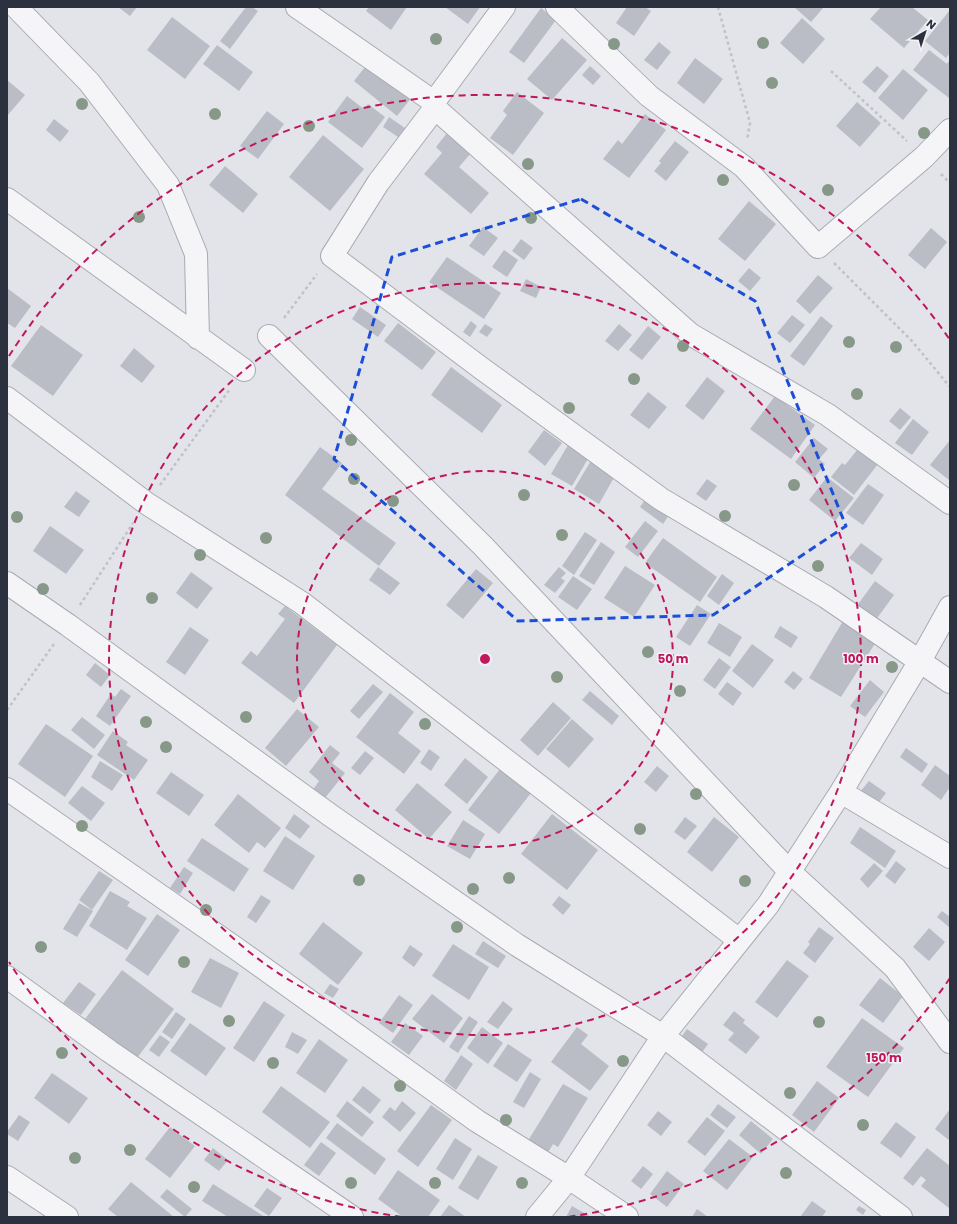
<svg xmlns="http://www.w3.org/2000/svg" width="957" height="1224" viewBox="0 0 957 1224" font-family="Poppins,sans-serif">
	<style>
		.building { fill: #babdc6 }
		.lines { fill: none; stroke-linecap: round; stroke-linejoin: round }
		.minor-casing { stroke: #a8abb3; stroke-width: 24 }
		.path { stroke: #c1c2c8; stroke-width: 2.5; stroke-dasharray: 3 3; stroke-linecap: butt }
		.minor { stroke: #f5f5f8; stroke-width: 22 }
		.tree { fill: #879889 }
		.marked { fill: none; stroke: #1d4ed8; stroke-width: 3; stroke-dasharray: 8 5; stroke-linejoin: round }
		.ring { fill: none; stroke: #c2185b; stroke-width: 2; stroke-dasharray: 7 5 }
		.centre { fill: #c2185b; stroke: #f2f3f7; stroke-width: 2 }
		.ring-label { font-size: 12px; text-anchor: middle; font-weight: bold; fill: #c2185b; stroke: #f2f3f7; stroke-width: 3; stroke-linejoin: round; paint-order: stroke }
	</style>
	<rect width="100%" height="100%" fill="#e2e4e9"/>
	<path class="building" d="M 118,7 L 137,7 L 130,16 Z
		M 246,7 L 252,7 L 258,11 L 230,49 L 220,41 Z
		M 369,7 L 407,7 L 391,30 L 366,11 Z
		M 445,7 L 480,7 L 468,24 Z
		M 627,7 L 645,7 L 651,11 L 634,36 L 616,23 Z
		M 794,7 L 824,7 L 811,22 Z
		M 881,7 L 912,7 L 928,20 L 904,48 L 870,19 Z
		M 541,8 L 556,20 L 524,63 L 509,52 Z
		M 950,10 L 950,53 L 946,58 L 925,41 Z
		M 172,17 L 210,46 L 185,79 L 147,50 Z
		M 802,18 L 825,39 L 803,64 L 780,43 Z
		M 562,38 L 587,60 L 552,100 L 527,79 Z
		M 659,42 L 671,52 L 657,70 L 644,60 Z
		M 217,45 L 253,72 L 239,91 L 203,64 Z
		M 929,50 L 947,64 L 950,60 L 949,98 L 913,70 Z
		M 695,58 L 723,79 L 704,104 L 677,83 Z
		M 369,62 L 412,97 L 397,116 L 354,81 Z
		M 590,66 L 601,76 L 593,85 L 582,75 Z
		M 877,66 L 889,76 L 875,93 L 862,82 Z
		M 903,69 L 928,90 L 903,120 L 878,98 Z
		M 7,80 L 25,95 L 7,116 Z
		M 517,92 L 544,113 L 513,155 L 490,138 L 507,115 L 503,111 Z
		M 347,96 L 364,109 L 368,104 L 385,117 L 362,148 L 328,122 Z
		M 857,102 L 881,123 L 860,147 L 836,126 Z
		M 267,111 L 284,124 L 258,159 L 240,146 Z
		M 645,114 L 666,130 L 629,178 L 603,159 L 618,140 L 622,144 Z
		M 389,117 L 405,128 L 398,137 L 383,127 Z
		M 54,119 L 69,131 L 60,142 L 46,130 Z
		M 447,133 L 471,153 L 459,167 L 489,193 L 471,214 L 424,174 L 442,153 L 436,147 Z
		M 323,135 L 364,169 L 330,211 L 289,177 Z
		M 675,141 L 689,152 L 666,181 L 654,171 L 661,163 L 659,161 Z
		M 225,166 L 258,194 L 243,213 L 209,185 Z
		M 749,201 L 776,224 L 745,261 L 718,239 Z
		M 483,227 L 498,238 L 484,256 L 469,246 Z
		M 931,228 L 947,242 L 925,269 L 908,255 Z
		M 521,239 L 533,248 L 524,260 L 512,251 Z
		M 504,250 L 518,260 L 507,277 L 492,267 Z
		M 447,257 L 501,293 L 484,319 L 429,282 Z
		M 749,268 L 761,278 L 750,291 L 738,281 Z
		M 818,275 L 833,288 L 810,314 L 796,301 Z
		M 526,279 L 541,287 L 536,298 L 520,291 Z
		M 7,288 L 31,306 L 15,328 L 7,323 Z
		M 360,307 L 386,325 L 378,337 L 352,319 Z
		M 792,315 L 805,325 L 790,343 L 777,333 Z
		M 821,316 L 833,326 L 804,366 L 790,356 Z
		M 471,321 L 477,326 L 470,337 L 463,332 Z
		M 398,323 L 436,352 L 422,370 L 384,341 Z
		M 485,324 L 493,329 L 487,337 L 479,332 Z
		M 619,324 L 632,335 L 618,351 L 605,341 Z
		M 41,325 L 83,355 L 53,396 L 11,366 Z
		M 648,326 L 661,337 L 642,360 L 629,350 Z
		M 134,348 L 155,366 L 142,383 L 120,366 Z
		M 451,367 L 502,405 L 482,433 L 431,395 Z
		M 707,377 L 725,391 L 703,420 L 685,406 Z
		M 648,392 L 667,407 L 649,429 L 630,415 Z
		M 775,396 L 815,425 L 791,459 L 750,429 Z
		M 900,408 L 911,417 L 900,430 L 889,421 Z
		M 913,419 L 929,432 L 912,455 L 895,443 Z
		M 544,430 L 562,443 L 545,466 L 528,452 Z
		M 814,438 L 828,449 L 819,459 L 825,464 L 814,478 L 795,462 Z
		M 950,440 L 950,478 L 949,480 L 930,465 Z
		M 568,445 L 589,457 L 572,486 L 551,474 Z
		M 320,447 L 342,463 L 322,489 L 396,543 L 379,566 L 285,495 Z
		M 858,449 L 878,464 L 854,495 L 831,477 L 842,463 L 845,465 Z
		M 592,459 L 616,474 L 599,504 L 574,489 Z
		M 827,477 L 854,498 L 835,521 L 809,500 Z
		M 707,479 L 717,486 L 706,501 L 696,494 Z
		M 868,484 L 884,495 L 863,525 L 846,513 Z
		M 76,491 L 90,501 L 79,517 L 64,507 Z
		M 648,495 L 671,512 L 663,524 L 640,507 Z
		M 645,521 L 658,531 L 638,557 L 625,547 Z
		M 50,526 L 84,550 L 66,574 L 33,551 Z
		M 585,532 L 597,540 L 574,575 L 562,566 Z
		M 663,538 L 717,577 L 700,602 L 645,563 Z
		M 601,542 L 615,552 L 594,585 L 579,576 Z
		M 861,543 L 883,559 L 872,575 L 849,558 Z
		M 625,566 L 655,585 L 634,617 L 604,598 Z
		M 378,567 L 400,583 L 390,595 L 369,580 Z
		M 559,567 L 566,573 L 561,578 L 565,581 L 555,593 L 544,585 Z
		M 476,569 L 493,583 L 463,619 L 446,605 Z
		M 191,572 L 213,588 L 197,609 L 176,593 Z
		M 722,574 L 734,583 L 719,605 L 707,596 Z
		M 573,576 L 592,589 L 577,610 L 558,597 Z
		M 875,581 L 894,595 L 875,621 L 856,607 Z
		M 697,605 L 711,614 L 690,646 L 676,637 Z
		M 285,606 L 337,645 L 294,703 L 241,663 L 251,651 L 257,656 L 285,619 L 278,614 Z
		M 843,621 L 876,642 L 841,697 L 809,678 Z
		M 719,623 L 742,637 L 730,657 L 707,643 Z
		M 780,626 L 798,637 L 791,648 L 774,637 Z
		M 190,627 L 209,640 L 185,675 L 166,662 Z
		M 752,644 L 774,660 L 753,688 L 732,671 Z
		M 719,658 L 731,667 L 715,689 L 703,680 Z
		M 95,663 L 110,675 L 101,687 L 86,675 Z
		M 793,671 L 803,679 L 794,690 L 784,682 Z
		M 870,680 L 884,692 L 865,717 L 850,706 Z
		M 727,682 L 742,693 L 733,706 L 718,694 Z
		M 373,684 L 383,692 L 359,719 L 350,711 Z
		M 121,689 L 131,696 L 110,726 L 96,716 L 111,694 L 115,697 Z
		M 590,691 L 619,716 L 612,725 L 582,700 Z
		M 390,693 L 414,712 L 398,733 L 421,751 L 404,774 L 356,737 Z
		M 553,702 L 571,718 L 538,756 L 520,740 Z
		M 297,709 L 319,727 L 286,766 L 265,748 Z
		M 82,717 L 105,735 L 94,749 L 71,730 Z
		M 572,719 L 594,739 L 569,768 L 546,749 Z
		M 46,724 L 93,756 L 65,797 L 18,764 Z
		M 113,731 L 128,742 L 126,745 L 148,760 L 134,780 L 97,755 Z
		M 330,745 L 340,753 L 332,763 L 345,773 L 321,803 L 310,794 L 319,781 L 309,772 Z
		M 906,748 L 928,764 L 922,773 L 900,757 Z
		M 429,749 L 440,757 L 431,771 L 420,763 Z
		M 365,751 L 374,758 L 360,775 L 351,768 Z
		M 465,758 L 488,777 L 467,804 L 444,785 Z
		M 100,761 L 123,775 L 112,791 L 91,777 Z
		M 935,765 L 950,776 L 950,787 L 941,800 L 921,785 Z
		M 657,766 L 669,776 L 656,792 L 644,782 Z
		M 500,769 L 531,793 L 499,834 L 468,810 Z
		M 171,772 L 204,795 L 189,816 L 156,793 Z
		M 869,781 L 886,793 L 876,806 L 859,793 Z
		M 417,783 L 452,812 L 429,839 L 395,810 Z
		M 82,786 L 105,803 L 91,821 L 68,803 Z
		M 238,794 L 281,828 L 265,848 L 257,842 L 249,853 L 214,825 Z
		M 294,814 L 310,826 L 300,839 L 285,828 Z
		M 552,814 L 598,850 L 567,890 L 521,854 Z
		M 685,817 L 697,826 L 685,840 L 674,832 Z
		M 714,817 L 739,837 L 712,872 L 687,852 Z
		M 463,820 L 485,834 L 470,859 L 447,846 Z
		M 860,827 L 896,851 L 885,868 L 850,843 Z
		M 285,836 L 315,856 L 293,890 L 263,871 Z
		M 202,838 L 249,869 L 234,892 L 187,861 Z
		M 896,861 L 906,869 L 895,884 L 885,876 Z
		M 874,863 L 883,871 L 868,888 L 860,879 Z
		M 184,867 L 193,873 L 180,894 L 170,888 Z
		M 99,871 L 113,880 L 92,910 L 79,900 Z
		M 110,891 L 130,902 L 127,906 L 147,918 L 127,950 L 89,926 Z
		M 261,895 L 271,901 L 256,923 L 247,917 Z
		M 559,896 L 571,905 L 563,915 L 552,905 Z
		M 79,903 L 93,911 L 77,937 L 63,929 Z
		M 942,911 L 950,917 L 950,928 L 937,917 Z
		M 157,914 L 180,930 L 148,976 L 125,960 Z
		M 323,922 L 363,953 L 338,985 L 299,954 Z
		M 819,927 L 834,938 L 815,963 L 803,953 L 810,944 L 808,942 Z
		M 929,928 L 945,942 L 929,961 L 913,947 Z
		M 483,941 L 506,956 L 498,968 L 475,954 Z
		M 453,944 L 489,967 L 469,1000 L 432,976 Z
		M 410,945 L 423,954 L 414,967 L 402,958 Z
		M 210,958 L 239,973 L 221,1008 L 191,992 Z
		M 787,960 L 809,976 L 777,1018 L 755,1002 Z
		M 122,970 L 174,1009 L 137,1058 L 85,1019 Z
		M 880,978 L 903,996 L 883,1023 L 859,1005 Z
		M 79,982 L 96,994 L 81,1015 L 63,1003 Z
		M 330,984 L 339,989 L 333,998 L 324,993 Z
		M 432,994 L 463,1018 L 444,1043 L 412,1019 Z
		M 399,995 L 413,1005 L 393,1033 L 379,1023 Z
		M 264,1001 L 285,1015 L 254,1062 L 233,1048 Z
		M 503,1001 L 513,1009 L 498,1029 L 487,1022 Z
		M 734,1011 L 745,1020 L 743,1023 L 760,1037 L 746,1054 L 728,1040 L 734,1033 L 723,1025 Z
		M 176,1012 L 186,1019 L 172,1039 L 162,1032 Z
		M 469,1016 L 478,1022 L 458,1053 L 449,1047 Z
		M 862,1018 L 904,1048 L 868,1097 L 826,1067 Z
		M 190,1023 L 226,1048 L 206,1076 L 170,1051 Z
		M 405,1023 L 423,1036 L 409,1055 L 391,1042 Z
		M 482,1027 L 503,1043 L 488,1064 L 467,1048 Z
		M 577,1027 L 588,1035 L 581,1044 L 609,1066 L 590,1091 L 551,1062 Z
		M 687,1029 L 708,1044 L 698,1058 L 677,1043 Z
		M 292,1032 L 307,1040 L 298,1054 L 285,1047 Z
		M 160,1035 L 170,1042 L 159,1057 L 149,1050 Z
		M 319,1039 L 348,1060 L 325,1093 L 296,1073 Z
		M 508,1044 L 532,1060 L 517,1082 L 493,1066 Z
		M 461,1055 L 473,1064 L 456,1090 L 444,1081 Z
		M 530,1072 L 541,1079 L 524,1108 L 513,1102 Z
		M 52,1073 L 88,1098 L 69,1124 L 34,1098 Z
		M 817,1081 L 839,1098 L 814,1132 L 792,1115 Z
		M 563,1084 L 588,1098 L 558,1147 L 553,1144 L 546,1156 L 526,1144 Z
		M 281,1086 L 330,1122 L 310,1148 L 262,1112 Z
		M 363,1086 L 381,1100 L 370,1114 L 352,1100 Z
		M 347,1101 L 374,1122 L 362,1137 L 336,1116 Z
		M 402,1101 L 416,1113 L 400,1132 L 382,1117 L 390,1107 L 395,1111 Z
		M 718,1104 L 736,1117 L 727,1128 L 710,1115 Z
		M 431,1105 L 452,1120 L 418,1167 L 397,1151 Z
		M 950,1109 L 950,1141 L 935,1129 Z
		M 658,1111 L 672,1122 L 661,1136 L 647,1125 Z
		M 19,1115 L 30,1122 L 18,1141 L 7,1134 L 7,1132 Z
		M 707,1117 L 725,1131 L 705,1156 L 687,1142 Z
		M 751,1121 L 773,1139 L 761,1154 L 739,1135 Z
		M 896,1122 L 916,1137 L 901,1158 L 880,1143 Z
		M 337,1123 L 386,1159 L 375,1175 L 326,1138 Z
		M 170,1127 L 195,1146 L 170,1178 L 145,1159 Z
		M 455,1138 L 472,1149 L 453,1180 L 436,1169 Z
		M 729,1139 L 753,1157 L 727,1190 L 703,1171 Z
		M 321,1142 L 336,1153 L 319,1176 L 304,1165 Z
		M 213,1148 L 228,1160 L 219,1171 L 204,1160 Z
		M 927,1148 L 950,1166 L 950,1209 L 921,1186 L 926,1180 L 921,1176 L 913,1186 L 903,1178 Z
		M 478,1155 L 498,1167 L 478,1200 L 458,1188 Z
		M 643,1166 L 653,1174 L 641,1189 L 631,1181 Z
		M 398,1170 L 440,1200 L 428,1217 L 403,1217 L 378,1199 Z
		M 667,1171 L 684,1184 L 667,1207 L 650,1194 Z
		M 131,1182 L 174,1217 L 118,1217 L 108,1209 Z
		M 213,1184 L 265,1217 L 228,1217 L 202,1201 Z
		M 267,1188 L 282,1198 L 269,1216 L 254,1206 Z
		M 167,1189 L 192,1209 L 185,1217 L 160,1197 Z
		M 812,1201 L 826,1211 L 822,1217 L 800,1217 Z
		M 449,1205 L 466,1217 L 440,1217 Z
		M 572,1206 L 591,1217 L 566,1217 Z
		M 859,1206 L 866,1210 L 863,1215 L 856,1210 Z
		M 697,1209 L 708,1217 L 692,1217 Z"/>
	<g class="lines">
		<g class="minor-casing">
			<path id="minor" d="M 16,7 L 89,82 L 168,185 L 196,254 L 198,338
				M 297,7 L 434,102
				M 504,7 L 434,102 L 435,108 L 378,183 L 332,256 L 481,368 L 661,499 L 826,597 L 950,682
				M 557,7 L 649,96 L 744,167 L 818,247 L 924,157 L 950,130
				M 435,108 L 690,334 L 828,415 L 950,503
				M 7,199 L 244,370
				M 269,336 L 483,546 L 789,871 L 895,968 L 950,1042
				M 7,398 L 146,503 L 302,603 L 739,940
				M 7,583 L 68,625 L 330,815 L 517,945 L 663,1036 L 901,1217
				M 7,789 L 234,947 L 477,1121 L 569,1178 L 627,1217
				M 841,792 L 950,857
				M 7,977 L 109,1051 L 352,1217
				M 7,1177 L 67,1217
				M 537,1217 L 569,1178 L 663,1036 L 768,905 L 841,792 L 920,661 L 950,607"/>
		</g>
		<path class="path" d="M 718,7 L 750,123 L 747,140
			M 831,71 L 907,141
			M 941,174 L 950,183
			M 834,263 L 912,341 L 950,387
			M 284,318 L 317,274
			M 160,485 L 230,389
			M 80,605 L 133,523
			M 7,710 L 54,644"/>
		<use href="#minor" class="minor"/>
	</g>
	<g class="tree">
		<circle cx="436" cy="39" r="6"/>
		<circle cx="763" cy="43" r="6"/>
		<circle cx="614" cy="44" r="6"/>
		<circle cx="772" cy="83" r="6"/>
		<circle cx="82" cy="104" r="6"/>
		<circle cx="215" cy="114" r="6"/>
		<circle cx="309" cy="126" r="6"/>
		<circle cx="924" cy="133" r="6"/>
		<circle cx="528" cy="164" r="6"/>
		<circle cx="723" cy="180" r="6"/>
		<circle cx="828" cy="190" r="6"/>
		<circle cx="139" cy="217" r="6"/>
		<circle cx="531" cy="218" r="6"/>
		<circle cx="849" cy="342" r="6"/>
		<circle cx="683" cy="346" r="6"/>
		<circle cx="896" cy="347" r="6"/>
		<circle cx="634" cy="379" r="6"/>
		<circle cx="857" cy="394" r="6"/>
		<circle cx="569" cy="408" r="6"/>
		<circle cx="351" cy="440" r="6"/>
		<circle cx="354" cy="479" r="6"/>
		<circle cx="794" cy="485" r="6"/>
		<circle cx="524" cy="495" r="6"/>
		<circle cx="393" cy="501" r="6"/>
		<circle cx="725" cy="516" r="6"/>
		<circle cx="17" cy="517" r="6"/>
		<circle cx="562" cy="535" r="6"/>
		<circle cx="266" cy="538" r="6"/>
		<circle cx="200" cy="555" r="6"/>
		<circle cx="818" cy="566" r="6"/>
		<circle cx="43" cy="589" r="6"/>
		<circle cx="152" cy="598" r="6"/>
		<circle cx="648" cy="652" r="6"/>
		<circle cx="892" cy="667" r="6"/>
		<circle cx="557" cy="677" r="6"/>
		<circle cx="680" cy="691" r="6"/>
		<circle cx="246" cy="717" r="6"/>
		<circle cx="146" cy="722" r="6"/>
		<circle cx="425" cy="724" r="6"/>
		<circle cx="166" cy="747" r="6"/>
		<circle cx="696" cy="794" r="6"/>
		<circle cx="82" cy="826" r="6"/>
		<circle cx="640" cy="829" r="6"/>
		<circle cx="509" cy="878" r="6"/>
		<circle cx="359" cy="880" r="6"/>
		<circle cx="745" cy="881" r="6"/>
		<circle cx="473" cy="889" r="6"/>
		<circle cx="206" cy="910" r="6"/>
		<circle cx="457" cy="927" r="6"/>
		<circle cx="41" cy="947" r="6"/>
		<circle cx="184" cy="962" r="6"/>
		<circle cx="229" cy="1021" r="6"/>
		<circle cx="819" cy="1022" r="6"/>
		<circle cx="62" cy="1053" r="6"/>
		<circle cx="623" cy="1061" r="6"/>
		<circle cx="273" cy="1063" r="6"/>
		<circle cx="400" cy="1086" r="6"/>
		<circle cx="790" cy="1093" r="6"/>
		<circle cx="506" cy="1120" r="6"/>
		<circle cx="863" cy="1125" r="6"/>
		<circle cx="130" cy="1150" r="6"/>
		<circle cx="75" cy="1158" r="6"/>
		<circle cx="786" cy="1173" r="6"/>
		<circle cx="351" cy="1183" r="6"/>
		<circle cx="435" cy="1183" r="6"/>
		<circle cx="522" cy="1183" r="6"/>
		<circle cx="194" cy="1187" r="6"/>
	</g>
	<path class="marked" d="M 581,199 L 755,301 L 846,526 L 713,615 L 518,621 L 334,459 L 392,257 Z"/>
	<g class="ring">
		<circle cx="485" cy="659" r="188"/>
		<circle cx="485" cy="659" r="376"/>
		<path d="M950 978A564 564 0 0 1 568 1217M402 1217A564 564 0 0 1 9 962M9 356A564 564 0 0 1 950 340"/>
	</g>
	<circle cx="485" cy="659" r="6" class="centre"/>
	<g class="ring-label">
		<text x="673" y="663">50 m</text>
		<text x="861" y="663">100 m</text>
		<text x="884" y="1062">150 m</text>
	</g>
	<rect width="957" height="1224" fill="none" stroke="#2c3140" stroke-width="16"/>
	<g transform="translate(925 32) rotate(39)" stroke="#f2f3f7" stroke-width="3" paint-order="stroke">
	<path d="M0-3L7 15L0 10L-7 15Z" fill="#2c3140"/>
	<text y="-6" font-size="11" font-weight="bold" text-anchor="middle" fill="#2c3140">N</text>
	</g>
</svg>
